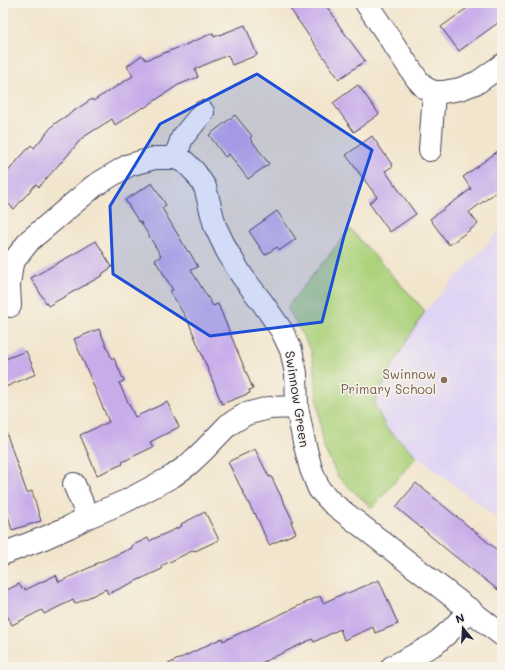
<svg xmlns="http://www.w3.org/2000/svg" width="505" height="670" viewBox="0 0 505 670" font-family="Mali,sans-serif">
	<style>
		.built { fill: #e0d4f4 }
		.green { fill: #acd27b; stroke: #677a5b }
		.building { fill: #c7acea }
		.lines { fill: none; stroke-linecap: round; stroke-linejoin: round }
		.street-casing { stroke: #413f51; stroke-width: 24 }
		.street { stroke: #fff; stroke-width: 22 }
		.marked { fill: #1d4ed8; fill-opacity: 0.2; stroke: #1d4ed8; stroke-width: 3; stroke-linejoin: round }
		.education-dot { fill: #8d6e63; stroke: #f7f3e8; stroke-width: 1.5 }
		.labels { text-anchor: middle; dominant-baseline: central; stroke-width: 3; stroke-linejoin: round; paint-order: stroke }
		.education-label { font-size: 13px; fill: #785e54; stroke: #f7f3e8; text-anchor: end }
		.street-label { font-size: 13px; fill: #22223b; stroke: #f7f3e8 }
	</style>
	<rect width="100%" height="100%" fill="#f7f3e8"/>
	<filter id="ink" filterUnits="userSpaceOnUse"><feTurbulence type="fractalNoise" baseFrequency=".025" numOctaves="2"/><feDisplacementMap in="SourceGraphic" scale="8" xChannelSelector="R" yChannelSelector="G"/><feConvolveMatrix kernelMatrix="1 2 1 2 8 2 1 2 1" color-interpolation-filters="sRGB"/></filter>
	<filter id="wash" filterUnits="userSpaceOnUse"><feTurbulence type="fractalNoise" baseFrequency=".012" numOctaves="4" result="noise"/><feDisplacementMap in="SourceGraphic" scale="16" xChannelSelector="R" yChannelSelector="G"/><feGaussianBlur stdDeviation="0.9" result="paint"/><feColorMatrix in="noise" values="0 0 0 0 0 0 0 0 0 0 0 0 0 0 0 0 0 1.4 0 .05"/><feComposite in="paint" operator="in"/></filter>
	<g filter="url(#wash)">
		<rect width="100%" height="100%" fill="#f2e5cd"/>
		<path class="built" d="M 502,228 L 502,522 L 417,456 L 387,429 L 374,404 L 397,357 L 425,311 Z"/>
		<path class="green" d="M 350,229 L 425,311 L 397,357 L 374,404 L 387,429 L 417,456 L 372,508 L 338,477 L 324,448 L 317,400 L 315,373 L 311,350 L 287,307 Z"/>
		<g id="blocks">
			<path class="building" d="M 286,3 L 324,3 L 336,19 L 335,20 L 365,61 L 339,79 Z
				M 474,3 L 502,3 L 502,20 L 459,51 L 441,27 Z
				M 245,25 L 257,55 L 232,65 L 228,55 L 195,69 L 198,77 L 178,85 L 144,108 L 143,107 L 115,125 L 112,119 L 82,138 L 62,162 L 61,162 L 39,187 L 36,184 L 14,209 L 3,199 L 3,177 L 31,145 L 34,148 L 54,124 L 92,99 L 93,101 L 133,76 L 127,66 L 142,55 L 146,60 L 185,45 L 213,33 L 214,37 Z
				M 358,85 L 379,114 L 354,132 L 333,103 Z
				M 235,115 L 252,136 L 250,138 L 269,164 L 248,179 L 229,154 L 225,157 L 209,135 Z
				M 372,136 L 393,166 L 385,171 L 416,214 L 390,232 L 369,203 L 377,197 L 346,155 Z
				M 502,148 L 502,188 L 469,212 L 478,224 L 449,245 L 430,219 L 471,189 L 463,177 Z
				M 152,183 L 166,205 L 162,208 L 188,252 L 189,251 L 198,267 L 191,270 L 213,306 L 218,304 L 253,389 L 249,390 L 250,393 L 222,404 L 189,323 L 170,291 L 173,290 L 155,260 L 161,256 L 140,221 L 139,222 L 125,200 Z
				M 277,211 L 296,239 L 280,250 L 277,247 L 265,255 L 249,231 Z
				M 96,241 L 112,267 L 102,274 L 103,275 L 48,306 L 31,278 L 79,251 Z
				M 99,329 L 112,359 L 114,358 L 124,381 L 119,383 L 135,417 L 167,402 L 179,427 L 150,442 L 153,447 L 122,462 L 123,464 L 97,475 L 80,435 L 109,422 L 74,339 Z
				M 26,351 L 36,374 L 3,388 L 3,360 Z
				M 6,432 L 27,493 L 32,491 L 41,521 L 12,530 L 3,498 L 3,433 Z
				M 255,449 L 269,477 L 271,476 L 293,521 L 291,522 L 296,533 L 269,545 L 255,513 L 254,514 L 228,462 Z
				M 416,483 L 502,554 L 502,593 L 452,554 L 396,507 Z
				M 205,512 L 219,540 L 195,551 L 194,550 L 161,566 L 162,569 L 108,594 L 106,589 L 75,604 L 73,600 L 44,614 L 42,610 L 12,625 L 3,607 L 3,592 L 19,584 L 22,589 L 24,587 L 25,590 L 56,575 L 59,582 L 95,565 L 95,564 L 132,548 L 131,546 L 148,538 L 149,541 L 182,526 L 181,524 Z
				M 379,580 L 398,624 L 375,633 L 373,627 L 344,640 L 340,629 L 314,642 L 312,639 L 253,667 L 162,667 L 222,638 L 223,641 L 320,596 L 323,603 L 347,592 L 348,593 Z"/>
		</g>
	</g>
	<g filter="url(#ink)">
		<use href="#blocks" fill-opacity="0" stroke="#413f51" stroke-width="1"/>
		<g class="lines">
			<g class="street-casing">
				<path id="street" d="M 366,3 L 417,79 L 425,88 L 434,92 L 443,92 L 460,89 L 478,82 L 502,65
					M 430,150 L 434,92
					M 175,158 L 182,138 L 203,112
					M 10,306 L 9,285 L 12,263 L 30,240 L 94,186 L 129,165 L 155,158 L 175,158 L 185,162 L 195,172 L 205,187 L 215,226 L 227,251 L 242,276 L 262,302 L 282,331 L 291,350 L 296,373 L 297,407 L 304,442 L 311,469 L 319,489 L 332,503 L 502,635
					M 74,484 L 88,517
					M 5,553 L 44,538 L 69,527 L 88,517 L 126,501 L 173,476 L 188,465 L 203,451 L 228,425 L 246,414 L 269,408 L 297,407
					M 392,667 L 435,644 L 453,628 L 470,609"/>
			</g>
			<use href="#street" class="street"/>
		</g>
	</g>
	<path class="marked" d="M 257,74 L 372,150 L 344,236 L 322,322 L 210,336 L 113,274 L 110,206 L 160,124 Z"/>
	<circle class="education-dot" cx="444" cy="380" r="4"/>
	<g class="labels">
		<g class="education-label">
			<text x="436" y="373">Swinnow<tspan x="436" dy="15">Primary School</tspan></text>
		</g>
		<g class="street-label">
			<text transform="translate(298 399) rotate(81)">Swinnow Green</text>
		</g>
	</g>
	<rect width="505" height="670" fill="none" stroke="#f7f3e8" stroke-width="16"/>
	<g transform="translate(463 628) rotate(342)" stroke="#f7f3e8" stroke-width="3" paint-order="stroke">
	<path d="M0-3L7 15L0 10L-7 15Z" fill="#22223b"/>
	<text y="-6" font-size="11" font-weight="bold" text-anchor="middle" fill="#22223b">N</text>
	</g>
</svg>
